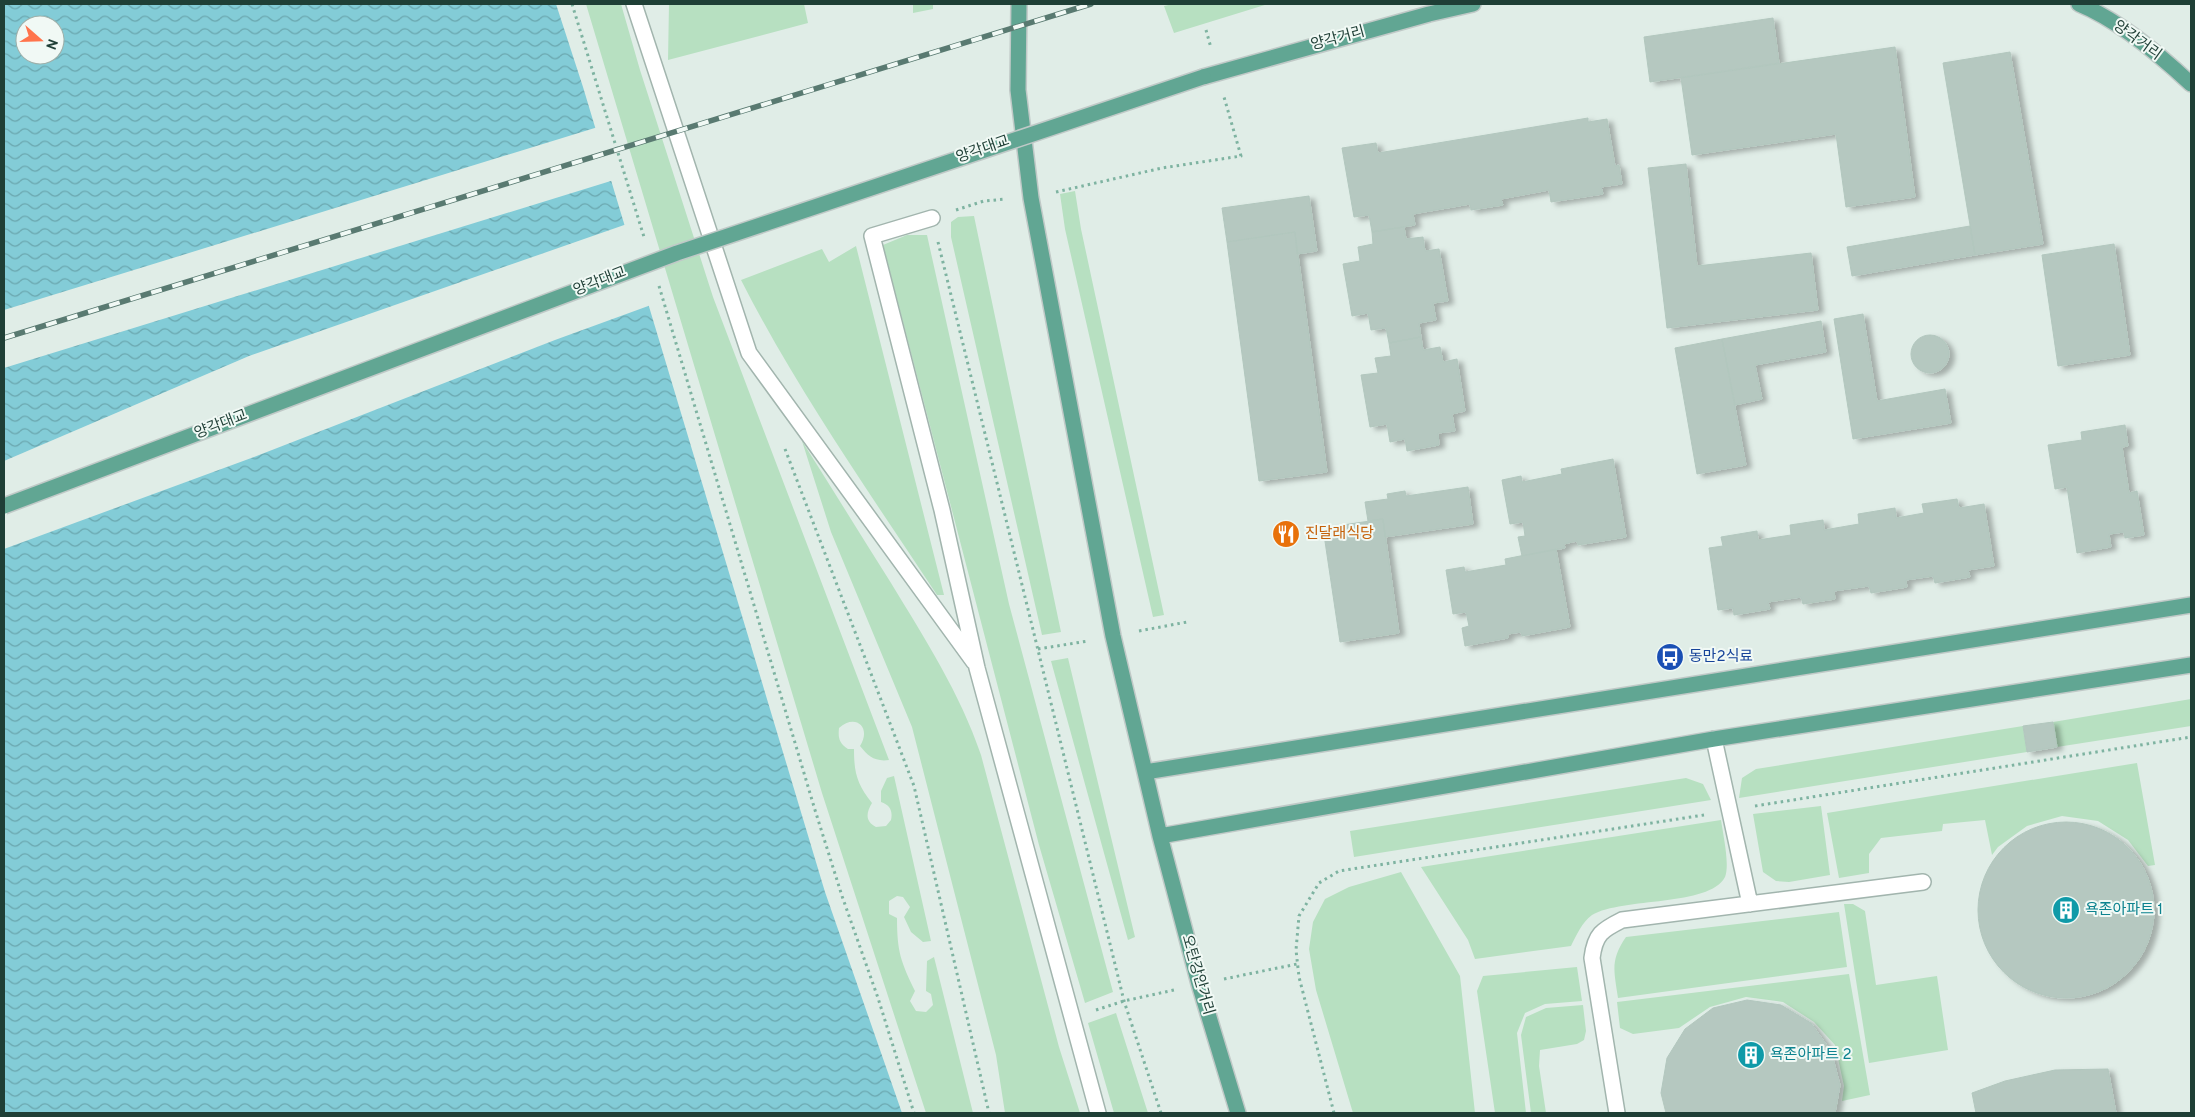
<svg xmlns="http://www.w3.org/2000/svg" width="2195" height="1117" viewBox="0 0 2195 1117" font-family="Overpass,'Noto Sans KR',sans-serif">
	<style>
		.grass { fill: #b7e0c1 }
		.water { fill: url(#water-waves); fill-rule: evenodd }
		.pier { fill: #e0ede7 }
		.building { fill: #b5c8c0; stroke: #b2c7be; filter: url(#shadow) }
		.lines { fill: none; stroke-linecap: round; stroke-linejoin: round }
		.minor-casing { stroke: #a2b5ae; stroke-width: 18 }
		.major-casing { stroke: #c0c9c7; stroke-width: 18 }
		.path { stroke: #7eb3a1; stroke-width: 3; stroke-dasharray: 2.5 4; stroke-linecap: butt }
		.minor { stroke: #fff; stroke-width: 15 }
		.major { stroke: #61a693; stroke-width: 15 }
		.rail-casing { stroke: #597a71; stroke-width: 5.5 }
		.rail { stroke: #f1f9f5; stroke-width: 4; stroke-dasharray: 11; stroke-linecap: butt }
		.major-bridge-casing { stroke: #c0c9c7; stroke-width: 18; stroke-linecap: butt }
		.major-bridge { stroke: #61a693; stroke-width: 15 }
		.labels { text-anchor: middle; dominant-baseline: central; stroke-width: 4; stroke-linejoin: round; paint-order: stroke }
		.street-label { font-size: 15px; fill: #1f3f36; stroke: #f1f9f5 }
		.food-label { font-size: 15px; fill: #c56008; stroke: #f1f9f5; text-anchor: start }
		.transit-label { font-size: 15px; fill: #164399; stroke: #f1f9f5; text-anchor: start }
		.culture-label { font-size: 15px; fill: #0d838f; stroke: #f1f9f5; text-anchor: start }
	</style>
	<defs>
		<pattern id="water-waves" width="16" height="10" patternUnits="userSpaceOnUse" patternTransform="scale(1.25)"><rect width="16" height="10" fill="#83ccd7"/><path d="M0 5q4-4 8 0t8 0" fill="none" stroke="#6ba7af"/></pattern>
		<filter id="shadow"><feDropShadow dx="5.5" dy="3" stdDeviation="2.5" flood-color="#0004"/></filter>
	</defs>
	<rect width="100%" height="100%" fill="#e0ede7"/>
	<path class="grass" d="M 586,4 L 621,4 L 640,70 L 713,297 L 889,760 C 875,762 868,756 860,746 C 872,727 855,713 839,728 C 838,738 839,743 848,749 L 854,749 C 854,773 857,784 872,803 C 866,813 865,821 876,827 L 886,826 L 891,820 C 893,811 890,805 881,802 L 881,791 L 887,778 L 894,776 L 931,941 L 923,942 L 911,932 L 904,917 L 910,907 L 903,897 L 897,896 L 889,901 L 889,914 L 897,918 C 897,952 901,962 915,991 L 910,1001 L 916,1011 L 926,1012 L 933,1005 L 931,994 L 926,991 L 927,961 L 934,957 L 973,1113 L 926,1113 L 822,793 Z
		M 669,4 L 804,4 L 808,23 L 668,60 Z
		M 913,4 L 933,4 L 933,9 L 913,13 Z
		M 1173,4 L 1268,4 L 1174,33 L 1164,6 Z
		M 1075,191 L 1081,229 L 1164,615 L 1153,617 L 1065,229 L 1060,194 Z
		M 974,216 L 1061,632 L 1042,635 L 951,237 L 951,222 L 958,217 Z
		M 907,235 L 927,235 L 1009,604 L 1113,992 L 1085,1003 L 1039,845 L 883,245 Z
		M 856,246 L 944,595 L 937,595 C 869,492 797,390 741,280 L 822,249 L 829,262 Z
		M 802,441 C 832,488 861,536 891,583 C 925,639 960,693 981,755 L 1059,1047 L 1080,1113 L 1005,1113 L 996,1055 L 912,727 L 831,532 Z
		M 1068,658 L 1135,937 L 1128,940 L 1051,661 Z
		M 2191,699 L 2191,726 L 2057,747 L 2053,722 Z
		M 2023,726 L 2027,752 L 1739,798 L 1742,778 L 1756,769 Z
		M 2137,763 L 2155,865 L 2148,866 L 2128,840 L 2098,821 L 2062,816 L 2027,826 L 1998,847 L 1992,855 L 1985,820 L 1943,824 L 1942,831 L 1881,838 L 1869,854 L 1869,873 L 1839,878 L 1827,813 Z
		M 1686,778 L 1703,784 L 1711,800 L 1354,857 L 1350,831 Z
		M 1821,806 L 1830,875 L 1789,882 L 1776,881 L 1763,872 L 1753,814 Z
		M 1721,820 C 1723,834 1730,865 1725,877 C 1709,907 1623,897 1592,915 C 1582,922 1576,936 1571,946 L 1475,959 L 1468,940 L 1421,867 Z
		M 1401,872 L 1460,976 L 1475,1113 L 1353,1113 L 1316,990 L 1309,949 L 1313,922 L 1325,899 L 1349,887 Z
		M 1844,904 L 1853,904 L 1865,911 L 1876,985 L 1937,976 L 1948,1050 L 1869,1063 Z
		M 1839,912 L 1847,967 L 1618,998 C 1614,971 1610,960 1626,937 Z
		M 1577,967 L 1582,1001 L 1545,1004 L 1525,1013 L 1517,1033 L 1526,1113 L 1495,1113 L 1477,991 L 1483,976 Z
		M 1849,974 L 1870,1095 L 1842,1101 L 1844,1086 L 1835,1045 L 1814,1022 L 1783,1002 L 1746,997 L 1710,1007 L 1679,1028 L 1633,1034 L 1620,1028 L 1617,1002 Z
		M 1583,1005 L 1586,1031 L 1584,1040 L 1577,1044 L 1540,1050 L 1539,1066 L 1546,1113 L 1531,1113 L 1521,1035 L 1526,1017 L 1546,1008 Z
		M 1116,1013 L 1148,1113 L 1114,1113 L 1088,1023 Z"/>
	<path class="water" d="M 4,4 L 556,4 L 583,87 L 825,892 L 902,1113 L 4,1113 ZM 25,25 L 55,25 L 55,55 L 25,55 Z"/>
	<path class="pier" d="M 598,127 L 614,180 L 4,368 L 4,310 Z
		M 627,224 L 651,305 L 555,340 L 254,457 L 4,549 L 4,461 L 249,356 Z"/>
	<path class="building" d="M 1773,18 L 1779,63 L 1650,82 L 1644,37 Z
		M 1895,47 L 1915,197 L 1846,207 L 1836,134 L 1692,155 L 1681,78 Z
		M 2010,52 L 2043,244 L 1975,255 L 1943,63 Z
		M 1588,118 L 1588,122 L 1607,119 L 1615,166 L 1619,165 L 1622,184 L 1601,187 L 1603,194 L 1551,202 L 1549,190 L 1501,199 L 1503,205 L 1471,210 L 1470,204 L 1413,214 L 1415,225 L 1372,232 L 1369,215 L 1354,217 L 1342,148 L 1376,143 L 1378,153 Z
		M 1686,164 L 1697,266 L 1811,253 L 1818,310 L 1667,328 L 1648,168 Z
		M 1309,196 L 1317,251 L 1297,254 L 1295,232 L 1227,242 L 1222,208 Z
		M 1970,226 L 1975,255 L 1852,276 L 1847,247 Z
		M 1404,227 L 1406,239 L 1423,237 L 1425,251 L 1439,249 L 1448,301 L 1433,303 L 1436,320 L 1419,323 L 1421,337 L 1389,343 L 1386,328 L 1371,330 L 1368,313 L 1352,316 L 1343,264 L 1360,261 L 1358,247 L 1373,244 L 1372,232 Z
		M 1295,232 L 1327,472 L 1259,481 L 1227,242 Z
		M 2114,244 L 2130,355 L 2058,366 L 2042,255 Z
		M 1863,314 L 1877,401 L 1945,389 L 1951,423 L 1853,439 L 1834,319 Z
		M 1821,321 L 1826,352 L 1755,365 L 1762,399 L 1735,405 L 1722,339 Z
		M1911 354a19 19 0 1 1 38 0a19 19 0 1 1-38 0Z
		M 1421,337 L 1423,350 L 1440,347 L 1443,362 L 1457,359 L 1465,411 L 1452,414 L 1455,431 L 1438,433 L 1439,445 L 1407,451 L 1405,439 L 1390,442 L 1387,424 L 1370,427 L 1361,375 L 1378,373 L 1375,358 L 1391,356 L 1389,343 Z
		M 1722,339 L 1746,465 L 1697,474 L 1675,348 Z
		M 2125,425 L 2128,446 L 2122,447 L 2129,493 L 2137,491 L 2144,535 L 2125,538 L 2124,532 L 2109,534 L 2111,547 L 2077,553 L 2067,487 L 2055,489 L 2048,445 L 2082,440 L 2081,432 Z
		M 1613,459 L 1626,537 L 1578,545 L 1577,541 L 1564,544 L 1565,548 L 1522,556 L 1518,537 L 1525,536 L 1523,522 L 1510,524 L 1502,480 L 1521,476 L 1522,482 L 1562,474 L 1561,469 Z
		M 1468,487 L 1473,524 L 1385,537 L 1383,519 L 1368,521 L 1365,502 L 1388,499 L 1387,494 L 1405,491 L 1406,496 Z
		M 1957,499 L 1959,508 L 1984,504 L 1994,566 L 1968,570 L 1970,577 L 1935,583 L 1933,576 L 1906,580 L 1907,587 L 1871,593 L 1869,586 L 1834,591 L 1835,599 L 1803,604 L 1801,597 L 1768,602 L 1770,609 L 1734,615 L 1733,608 L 1718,610 L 1709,548 L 1723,546 L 1721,537 L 1757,531 L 1758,540 L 1791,535 L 1790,525 L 1823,520 L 1824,530 L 1859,524 L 1858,514 L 1895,508 L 1896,518 L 1924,513 L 1922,504 Z
		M 1383,519 L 1399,633 L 1340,642 L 1323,528 Z
		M 1556,549 L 1570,627 L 1522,636 L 1521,632 L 1508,634 L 1508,638 L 1465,646 L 1462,628 L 1469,626 L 1466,612 L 1453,614 L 1446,570 L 1464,567 L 1465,572 L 1506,565 L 1505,559 Z
		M 2053,722 L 2057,747 L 2027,752 L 2023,726 Z
		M1978 910a88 88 0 1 1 176 0a88 88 0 1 1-176 0Z
		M 1747,1000 L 1781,1005 L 1811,1023 L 1831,1051 L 1840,1085 L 1835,1113 L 1666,1113 L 1661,1093 L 1667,1058 L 1685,1029 L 1713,1008 Z
		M 2108,1069 L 2116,1113 L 1976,1113 L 1972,1093 L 2005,1081 L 2055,1070 Z"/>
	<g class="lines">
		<g class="minor-casing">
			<path id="minor" d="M 634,4 L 749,353 L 974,662
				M 932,218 L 872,236 L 942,510 L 977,668 L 1098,1113
				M 1714,739 L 1750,904
				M 1617,1113 L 1592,958 C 1595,934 1602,930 1622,920 L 1923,882"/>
		</g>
		<g class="major-casing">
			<path id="major" d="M 1019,4 L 1018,90 L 1031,198 L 1113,636 L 1160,836 L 1199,984 L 1238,1113
				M 2079,4 C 2118,20 2160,55 2191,84
				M 1203,77 L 1429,14 L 1473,4
				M 1145,772 L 2191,605
				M 1160,836 L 1714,739 L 2191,665"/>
		</g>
		<path class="path" d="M 572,4 L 644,237
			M 1206,30 L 1211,48
			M 1056,192 L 1162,168 L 1241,156 L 1224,97
			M 956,210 L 984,201 L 1006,199
			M 938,242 L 1124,1001 L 1161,1113
			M 659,286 L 815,810 L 842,896 L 878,998 L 914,1113
			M 785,449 L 914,786 L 989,1113
			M 1139,631 L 1187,622
			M 1038,649 L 1088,641
			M 1755,806 L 2191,737
			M 1224,979 L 1297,964
			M 1096,1010 L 1124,1001 L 1174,990
			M 1334,1113 L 1299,977 L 1296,950 L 1299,916 L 1319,883 L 1339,871 L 1704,815"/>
		<use href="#minor" class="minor"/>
		<use href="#major" class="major"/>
		<g class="rail-casing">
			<path id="rail" d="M 4,338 L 1091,4"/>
		</g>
		<use href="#rail" class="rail"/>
		<g class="major-bridge-casing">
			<path id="major-bridge" d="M 4,506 L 677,253 L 1203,77"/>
		</g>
		<use href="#major-bridge" class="major-bridge"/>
	</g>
	<defs>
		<g id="restaurant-disc" transform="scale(1.4375)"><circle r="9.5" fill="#e8710a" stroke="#f1f9f5"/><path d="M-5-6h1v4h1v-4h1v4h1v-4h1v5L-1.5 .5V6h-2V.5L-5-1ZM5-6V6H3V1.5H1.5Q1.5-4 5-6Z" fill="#fff"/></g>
		<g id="bus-disc" transform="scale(1.4375)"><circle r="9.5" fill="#1a4fb4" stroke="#f1f9f5"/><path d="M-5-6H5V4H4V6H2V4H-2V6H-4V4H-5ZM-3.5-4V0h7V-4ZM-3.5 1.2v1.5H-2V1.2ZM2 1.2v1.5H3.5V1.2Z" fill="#fff"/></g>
		<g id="building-disc" transform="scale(1.4375)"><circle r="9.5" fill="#0f9aa8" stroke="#f1f9f5"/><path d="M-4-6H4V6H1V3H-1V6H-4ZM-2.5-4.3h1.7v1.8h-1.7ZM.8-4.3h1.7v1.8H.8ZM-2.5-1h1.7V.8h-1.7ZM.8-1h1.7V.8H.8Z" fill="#fff"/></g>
	</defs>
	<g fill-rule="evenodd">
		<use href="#restaurant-disc" x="1286" y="534"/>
		<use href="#bus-disc" x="1670" y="657"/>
		<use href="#building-disc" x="2066" y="910"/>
		<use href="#building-disc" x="1751" y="1055"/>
	</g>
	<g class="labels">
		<g class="street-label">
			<text transform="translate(1338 39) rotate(-15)">양각거리</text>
			<text transform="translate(2137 41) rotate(36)">양각거리</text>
			<text transform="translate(983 150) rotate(-19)">양각대교</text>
			<text transform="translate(600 282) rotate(-21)">양각대교</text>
			<text transform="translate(221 425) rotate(-21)">양각대교</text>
			<text transform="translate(1197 975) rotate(74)">오탄강안거리</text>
		</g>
		<g class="food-label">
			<text x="1305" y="534">진달래식당</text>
		</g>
		<g class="transit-label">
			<text x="1689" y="657">동만2식료</text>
		</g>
		<g class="culture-label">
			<text x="2085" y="910">욕존아파트 1</text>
			<text x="1770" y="1055">욕존아파트 2</text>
		</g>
	</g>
	<rect width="2195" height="1117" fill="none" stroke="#1f3f36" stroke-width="10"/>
	<g transform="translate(40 40) rotate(110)"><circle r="24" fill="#f1f9f5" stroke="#9dafa9"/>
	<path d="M0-4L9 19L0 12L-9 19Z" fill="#ff744c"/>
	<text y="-8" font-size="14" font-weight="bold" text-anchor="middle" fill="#1f3f36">N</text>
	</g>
</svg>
